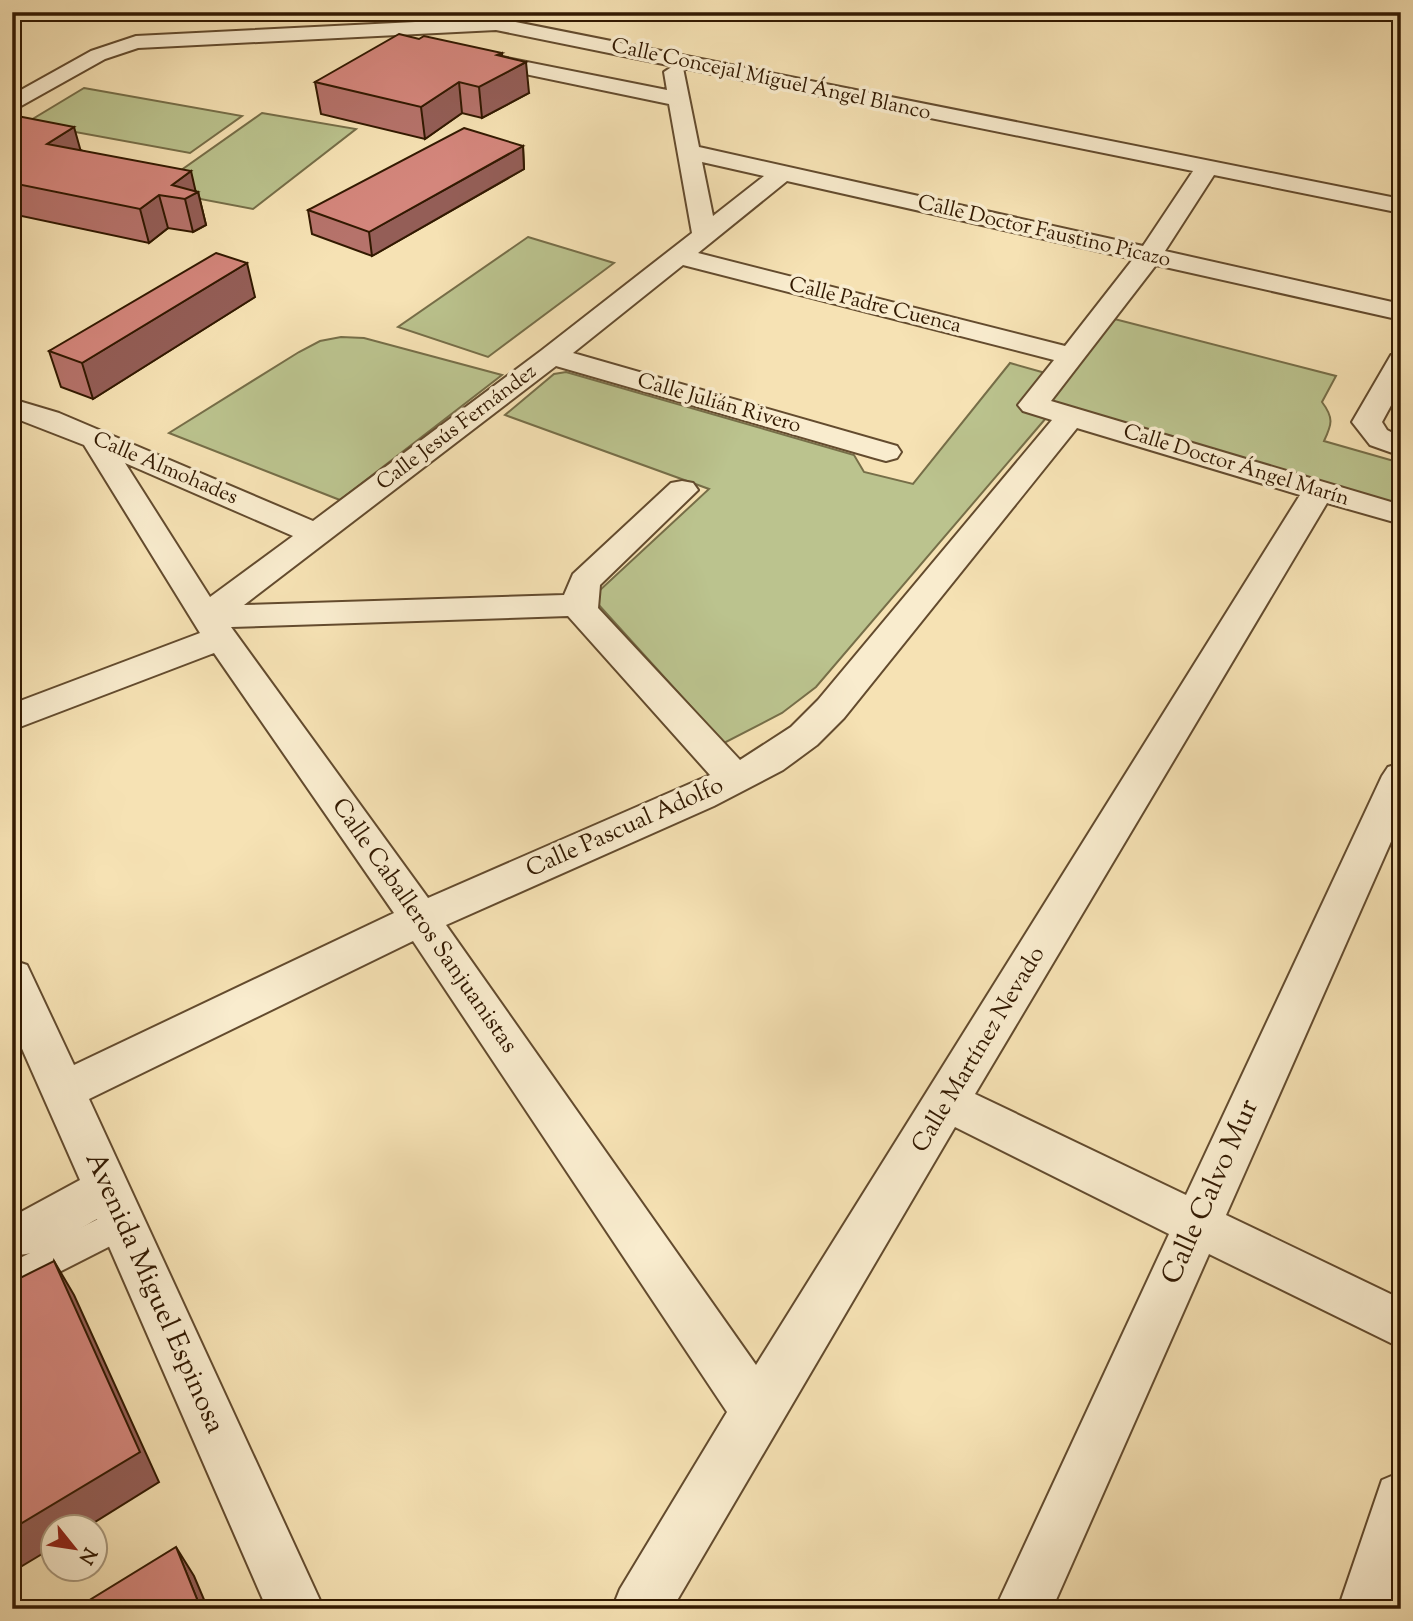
<svg xmlns="http://www.w3.org/2000/svg" width="1413" height="1621" viewBox="0 0 1413 1621" font-family="'Sorts Mill Goudy',serif">
	<style>
		.green { fill: #bbc38e; stroke: #766e48; stroke-width: 2 }
		.lines { fill: none; stroke-linecap: round; stroke-linejoin: round }
		.stream { fill: #727b69; fill-rule: evenodd }
		.lane-casing { stroke: #634b2e; stroke-width: 4 }
		.street-casing { stroke: #634b2e; stroke-width: 4 }
		.lane { fill: #f9ecce; fill-rule: evenodd }
		.street { fill: #f9ecce; fill-rule: evenodd }
		.wall { fill: #b6736b; stroke: #321901; stroke-width: 2 }
		.shaded-wall { fill: #945e57; stroke: #321901; stroke-width: 2 }
		.building { fill: #d4867c; stroke: #321901; stroke-width: 2 }
		.labels { text-anchor: middle; dominant-baseline: central; stroke-width: 7; stroke-linejoin: round; paint-order: stroke }
		.far-street-label { font-size: 21px; fill: #321901; stroke: #f9ecce }
		.street-label { font-size: 24px; fill: #321901; stroke: #f9ecce }
		.near-street-label { font-size: 28px; fill: #321901; stroke: #f9ecce }
	</style>
	<rect width="100%" height="100%" fill="#f6e2b4"/>
	<filter id="stains"><feTurbulence type="fractalNoise" baseFrequency=".00286" numOctaves="4"/><feColorMatrix values="0 0 0 0 .2 0 0 0 0 .09 0 0 0 0 .02 0 0 0 .5 -.17"/></filter>
	<radialGradient id="worn" r=".72"><stop offset=".6" stop-color="#630" stop-opacity="0"/><stop offset="1" stop-color="#630" stop-opacity=".3"/></radialGradient>
	<path class="green" d="M 84,88 L 242,116 L 190,153 L 26,123 Z
		M 262,113 L 356,129 L 253,209 L 153,190 Z
		M 528,237 L 614,263 L 488,357 L 398,327 Z
		M 1095,314 L 1336,376 L 1322,402 C 1334,418 1332,424 1324,441 L 1401,463 L 1401,507 L 1058,404 L 816,687 L 782,713 L 724,743 L 597,603 L 599,591 L 709,489 L 505,415 L 554,374 L 566,372 L 854,455 L 864,472 L 913,484 L 1010,363 L 1049,374 Z
		M 341,337 L 364,338 L 502,375 L 340,500 L 169,433 L 299,352 L 320,341 Z"/>
	<g class="lines">
		<path class="stream" d="M 1401,1593 L 1401,1609 L 1387,1609 L 1393,1597 Z"/>
		<g class="lane-casing">
			<path id="lane" d="M 122,1207 L 134,1212 L 139,1223 L 134,1234 L 12,1296 L 12,1262 Z"/>
		</g>
		<g class="street-casing">
			<path id="street" d="M 496,18 L 1401,199 L 1401,213 L 1214,175 L 1165,251 L 1401,304 L 1401,320 L 1156,265 L 1051,401 L 1401,505 L 1401,524 L 1327,503 L 975,1094 L 1186,1195 L 1382,776 L 1388,767 L 1401,763 L 1401,819 L 1226,1215 L 1401,1299 L 1401,1348 L 1209,1254 L 1052,1609 L 995,1609 L 1169,1234 L 955,1127 L 672,1609 L 612,1609 L 620,1589 L 727,1412 L 413,941 L 89,1099 L 324,1609 L 267,1609 L 97,1219 C 71,1233 42,1257 12,1255 L 12,1211 L 21,1212 L 80,1180 L 12,1026 L 12,960 L 27,965 L 74,1065 L 394,913 L 214,653 L 12,730 L 12,704 L 200,633 L 84,445 L 12,417 L 12,399 L 59,413 L 313,521 L 542,350 L 692,233 L 669,104 L 477,64 L 470,62 L 466,58 L 470,54 L 477,52 L 667,90 L 664,72 L 673,66 L 496,30 L 138,48 L 105,59 L 12,111 L 12,95 L 91,51 L 136,36 ZM 683,68 L 1193,171 L 1143,246 L 699,147 ZM 702,162 L 764,176 L 713,216 ZM 787,181 L 1133,259 L 1065,346 L 698,253 ZM 683,265 L 1054,360 L 1018,405 L 1023,411 L 1052,420 L 818,700 L 791,727 L 740,760 L 598,608 L 600,585 L 698,490 L 693,483 L 682,481 L 671,483 L 573,574 L 564,595 L 244,605 L 556,366 L 875,458 L 886,461 L 897,458 L 901,452 L 897,446 L 573,353 ZM 1077,428 L 1300,495 L 756,1365 L 446,925 L 714,806 L 783,770 L 817,745 L 844,718 ZM 125,463 L 293,536 L 210,597 ZM 568,616 L 710,775 L 428,898 L 231,627 Z
				M 1401,353 L 1401,387 L 1382,422 L 1387,430 L 1401,437 L 1401,456 L 1370,445 L 1352,422 L 1391,355 Z
				M 1401,1472 L 1401,1589 L 1395,1609 L 1338,1609 L 1382,1480 Z"/>
		</g>
		<use href="#lane" class="lane"/>
		<use href="#street" class="street"/>
	</g>
	<path class="wall" d="M 419,39 L 502,56 L 529,93 L 482,118 L 462,113 L 425,139 L 321,114 L 315,82 Z
		M 12,115 L 80,150 L 198,192 L 206,225 L 193,232 L 168,228 L 149,243 L 12,214 Z
		M 523,146 L 524,169 L 372,256 L 312,234 L 308,210 Z
		M 255,297 L 93,399 L 61,387 L 49,351 Z"/>
	<path class="shaded-wall" d="M 502,53 L 503,74 L 526,62 L 529,93 L 482,118 L 479,87 L 497,55 Z
		M 459,82 L 462,113 L 425,139 L 421,107 Z
		M 74,127 L 83,159 L 47,144 Z
		M 523,146 L 524,169 L 372,256 L 369,232 Z
		M 191,171 L 196,193 L 198,192 L 206,225 L 193,232 L 185,199 L 172,185 Z
		M 159,195 L 168,228 L 149,243 L 140,209 Z
		M 247,263 L 255,297 L 93,399 L 82,363 Z
		M 54,1261 L 74,1295 L 159,1482 L 87,1527 L 52,1527 L 52,1548 L 12,1572 L 12,1529 Z
		M 176,1547 L 194,1576 L 208,1609 L 201,1609 Z"/>
	<path class="building" d="M 399,34 L 419,39 L 424,36 L 502,53 L 497,55 L 526,62 L 479,87 L 459,82 L 421,107 L 315,82 Z
		M 12,115 L 74,127 L 47,144 L 191,171 L 172,185 L 198,192 L 185,199 L 159,195 L 140,209 L 12,183 Z
		M 464,128 L 523,146 L 369,232 L 308,210 Z
		M 216,253 L 247,263 L 82,363 L 49,351 Z
		M 54,1261 L 140,1452 L 12,1529 L 12,1282 Z
		M 176,1547 L 201,1609 L 75,1609 Z"/>
	<g class="labels">
		<g class="far-street-label">
			<text transform="translate(771 80) rotate(12)">Calle Concejal Miguel Ángel Blanco</text>
			<text transform="translate(1044 232) rotate(13)">Calle Doctor Faustino Picazo</text>
			<text transform="translate(875 306) rotate(14)">Calle Padre Cuenca</text>
			<text transform="translate(719 404) rotate(16)">Calle Julián Rivero</text>
			<text transform="translate(457 428) rotate(-37)">Calle Jesús Fernández</text>
			<text transform="translate(1236 466) rotate(17)">Calle Doctor Ángel Marín</text>
			<text transform="translate(165 469) rotate(23)">Calle Almohades</text>
		</g>
		<g class="street-label">
			<text transform="translate(625 828) rotate(-24)">Calle Pascual Adolfo</text>
			<text transform="translate(424 926) rotate(55)">Calle Caballeros Sanjuanistas</text>
			<text transform="translate(979 1050) rotate(-59)">Calle Martínez Nevado</text>
		</g>
		<g class="near-street-label">
			<text transform="translate(1211 1192) rotate(-66)">Calle Calvo Mur</text>
			<text transform="translate(154 1293) rotate(66)">Avenida Miguel Espinosa</text>
		</g>
	</g>
	<rect width="1413" height="1621" fill="none" stroke="#f6e2b4" stroke-width="42"/>
	<rect x="14" y="14" width="1385" height="1593" fill="none" stroke="#321901" stroke-width="3.5"/>
	<rect x="21" y="21" width="1371" height="1579" fill="none" stroke="#321901" stroke-width="2"/>
	<g transform="translate(74 1548) rotate(120)"><circle r="33" fill="#f9ecce" stroke="#a9987c" stroke-width="2"/>
	<path d="M0-5L12 26L0 18L-12 26Z" fill="#8f2418"/>
	<text y="-10" font-size="19" font-weight="bold" text-anchor="middle" fill="#321901">N</text>
	</g>
	<rect width="100%" height="100%" filter="url(#stains)"/>
	<rect width="100%" height="100%" fill="url(#worn)"/>
</svg>
